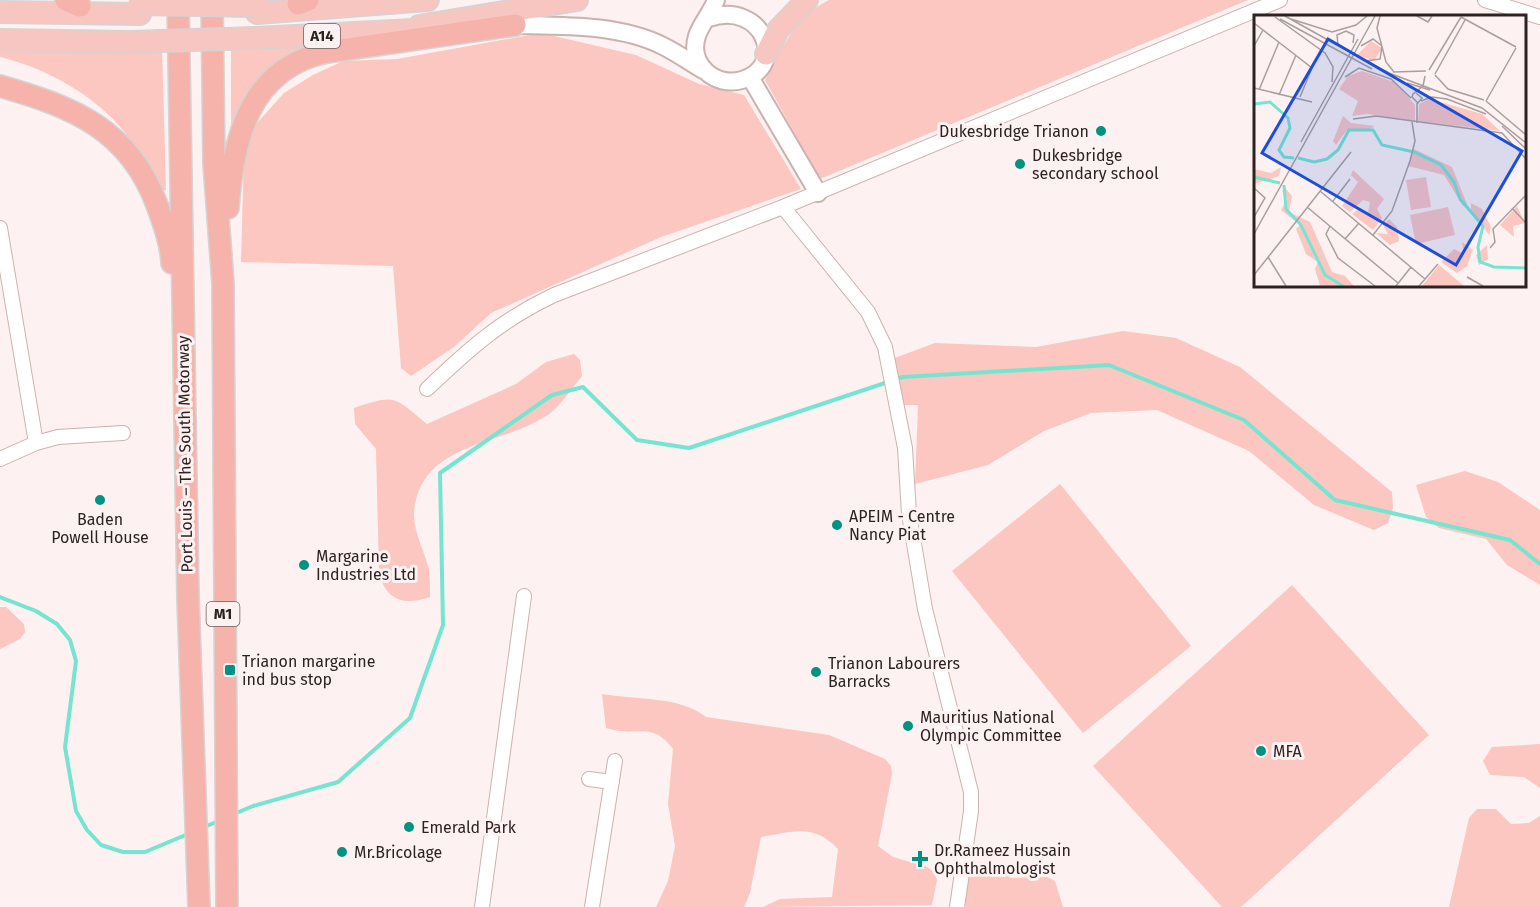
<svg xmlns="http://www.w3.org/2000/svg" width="1540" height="907" viewBox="0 0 1540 907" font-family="'Fira Sans',sans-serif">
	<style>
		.green { fill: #fcc6c1 }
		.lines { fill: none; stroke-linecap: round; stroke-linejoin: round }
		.stream { stroke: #75e5d1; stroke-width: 4 }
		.minor-casing { stroke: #cbb2af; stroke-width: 16 }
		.tertiary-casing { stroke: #cbb2af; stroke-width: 20 }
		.primary-casing { stroke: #d5d3d3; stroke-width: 24 }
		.trunk-casing { stroke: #d5d3d3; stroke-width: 24 }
		.minor { stroke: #fff; stroke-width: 14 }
		.tertiary { stroke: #fff; stroke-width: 16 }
		.primary { stroke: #f8c6c1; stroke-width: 21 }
		.trunk { stroke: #f6b3ac; stroke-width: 21 }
		.primary-bridge-casing { stroke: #d5d3d3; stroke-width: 24; stroke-linecap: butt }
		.primary-bridge { stroke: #f8c6c1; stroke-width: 21 }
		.poi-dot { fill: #009381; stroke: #fdf2f1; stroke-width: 2 }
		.labels { text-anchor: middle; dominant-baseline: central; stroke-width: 6; stroke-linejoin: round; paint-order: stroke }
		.shield { fill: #fdf2f1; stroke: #6b605f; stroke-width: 1.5 }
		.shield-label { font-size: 15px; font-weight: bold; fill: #2c2221 }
		.poi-label { font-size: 16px; fill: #2c2221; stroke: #fdf2f1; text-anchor: start }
		.street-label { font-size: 16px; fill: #2c2221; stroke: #fdf2f1 }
		.inset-river { fill: none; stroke: #75e5d1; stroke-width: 3 }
		.inset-road { fill: none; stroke: #a99f9e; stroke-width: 1.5 }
		.view { fill: #1d4ed8; fill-opacity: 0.15; stroke: #1d4ed8; stroke-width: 3 }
		.inset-edge { fill: none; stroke: #2c2221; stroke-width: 3 }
	</style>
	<rect width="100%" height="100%" fill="#fdf2f1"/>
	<path class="green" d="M 829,0 L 1248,0 L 820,179 L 765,80 C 782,48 795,17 829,0 Z
		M 541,33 L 636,55 L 699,84 L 744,95 L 801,189 L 661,237 L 491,313 L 454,347 L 411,376 L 401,368 L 393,266 L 241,262 L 244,153 L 257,123 L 284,93 L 313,75 L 343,61 L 397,59 Z
		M 312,35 L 302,47 L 271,69 L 231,145 L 231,44 Z
		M 0,45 L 162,47 L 166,190 L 159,190 C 149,171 139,151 126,134 C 97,96 46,68 0,57 Z
		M 1123,331 L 1176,338 L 1240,367 L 1392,492 L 1393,508 L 1388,523 L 1374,530 L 1314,505 L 1249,451 L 1157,410 L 1091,413 L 1044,431 L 988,465 L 915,484 L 918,405 L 902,405 L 889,360 L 935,343 L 1036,347 Z
		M 574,354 L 580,360 L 582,376 C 572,388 561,405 549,414 C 502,447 420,441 414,513 C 413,531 425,552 429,570 C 430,579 430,588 430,597 C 405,606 387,601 379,574 L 376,449 L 355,424 L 354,408 C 396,394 393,396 427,424 L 516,384 L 546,362 Z
		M 1465,471 L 1498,482 L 1540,510 L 1540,585 L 1507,565 L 1486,539 L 1439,528 L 1426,517 L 1416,485 Z
		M 1060,484 L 1191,646 L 1083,733 L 952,571 Z
		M 1292,585 L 1429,735 L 1241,907 L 1222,907 L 1093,766 Z
		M 0,607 L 6,607 L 24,624 L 25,632 L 20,639 L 0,649 Z
		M 602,694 C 636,700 680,696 706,717 L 829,735 L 885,759 L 891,766 L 892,774 L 878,846 L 893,857 L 927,867 L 934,872 L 937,880 L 932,905 L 763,907 L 780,899 L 832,897 L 838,849 C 813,823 793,832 761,837 L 750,893 L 744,907 L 656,907 L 668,881 L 675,846 L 668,804 L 673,749 C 651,720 638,738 606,728 Z
		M 1540,744 L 1540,788 L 1524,777 L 1490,775 L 1483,761 L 1492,747 Z
		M 1477,809 L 1496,809 L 1511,824 L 1529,823 L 1540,816 L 1540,907 L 1449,907 L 1469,818 Z
		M 980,862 L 999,865 L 1011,878 L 1047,877 L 1055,881 L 1063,907 L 966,907 C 960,890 970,875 980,862 Z"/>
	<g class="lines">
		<path class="stream" d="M 0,597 L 36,611 L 57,624 L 70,640 L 76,661 L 65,747 L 76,811 L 87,830 L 101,845 L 123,852 L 145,852 L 188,834
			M 234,814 L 253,806 L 338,782 L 410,718 L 443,625 L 440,473 L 552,395 L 583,387 L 637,440 L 689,448 L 903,377 L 1109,365 L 1244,420 L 1335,500 L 1510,540 L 1540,564
			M 204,827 L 219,821"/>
		<g class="minor-casing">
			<path id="minor" d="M 1485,0 L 1540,17
				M 783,207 L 868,312 L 885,347 L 905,448 L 909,514 L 925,609 L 971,792 L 971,811 L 957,907
				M 0,228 L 36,443
				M 427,389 C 469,349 501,320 554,295 L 783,207 L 1280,0
				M 0,459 L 36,443 L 58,437 L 123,433
				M 589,779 L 612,782
				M 482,907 L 524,596
				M 592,907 L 615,761"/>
		</g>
		<g class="tertiary-casing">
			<path id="tertiary" d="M 709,18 C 763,0 789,66 742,80 C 715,88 688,64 697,36 C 701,24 711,13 716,0
				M 515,25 C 563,26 619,24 663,46 C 677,53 690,62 703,70
				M 750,77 L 818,193"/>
		</g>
		<g class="primary-casing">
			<path id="primary" d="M 0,12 L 140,14
				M 257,13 L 428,0
				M 419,26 L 577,0
				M 256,38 L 433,29
				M 0,40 L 130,42
				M 766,54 L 778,30 L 807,0"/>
		</g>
		<g class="trunk-casing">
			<path id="trunk" d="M 66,0 L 80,6
				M 178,0 L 188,598 L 199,907
				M 212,0 L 214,163 L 223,284 L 227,907
				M 298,4 L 308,0
				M 0,86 C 73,107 129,129 157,205 C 164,224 171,243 172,263
				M 228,208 C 233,139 249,68 327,52 L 515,25"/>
		</g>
		<use href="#minor" class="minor"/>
		<use href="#tertiary" class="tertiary"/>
		<use href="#primary" class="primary"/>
		<use href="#trunk" class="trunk"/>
		<g class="primary-bridge-casing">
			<path id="primary-bridge" d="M 139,4 L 258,6
				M 130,42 L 256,38"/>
		</g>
		<use href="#primary-bridge" class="primary-bridge"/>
	</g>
	<g class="poi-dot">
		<circle cx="1101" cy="131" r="6"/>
		<circle cx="1020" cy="164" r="6"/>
		<circle cx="100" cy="500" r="6"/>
		<circle cx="837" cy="525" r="6"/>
		<circle cx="304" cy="565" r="6"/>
		<rect x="224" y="664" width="12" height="12" rx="3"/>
		<circle cx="816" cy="672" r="6"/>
		<circle cx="908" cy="726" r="6"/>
		<circle cx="1261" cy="751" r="6"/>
		<circle cx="409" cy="827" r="6"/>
		<circle cx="342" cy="852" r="6"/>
		<path d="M917 850h6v6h6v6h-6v6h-6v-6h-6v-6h6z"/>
	</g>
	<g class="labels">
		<g class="shield">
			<rect x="304" y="24" width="36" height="24" rx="4.5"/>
			<rect x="206.5" y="602" width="33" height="24" rx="4.5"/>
		</g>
		<g class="shield-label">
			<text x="322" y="36">A14</text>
			<text x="223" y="614">M1</text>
		</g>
		<g class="poi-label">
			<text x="1089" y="131" text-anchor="end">Dukesbridge Trianon</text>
			<text x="1032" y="155">Dukesbridge<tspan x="1032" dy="18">secondary school</tspan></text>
			<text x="849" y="516">APEIM - Centre<tspan x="849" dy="18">Nancy Piat</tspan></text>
			<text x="100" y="519" text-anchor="middle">Baden<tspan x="100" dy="18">Powell House</tspan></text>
			<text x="316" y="556">Margarine<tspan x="316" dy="18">Industries Ltd</tspan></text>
			<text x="242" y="661">Trianon margarine<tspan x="242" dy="18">ind bus stop</tspan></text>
			<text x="828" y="663">Trianon Labourers<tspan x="828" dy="18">Barracks</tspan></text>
			<text x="920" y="717">Mauritius National<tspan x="920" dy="18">Olympic Committee</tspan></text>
			<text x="1273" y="751">MFA</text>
			<text x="421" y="827">Emerald Park</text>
			<text x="934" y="850">Dr.Rameez Hussain<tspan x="934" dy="18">Ophthalmologist</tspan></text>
			<text x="354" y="852">Mr.Bricolage</text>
		</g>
		<g class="street-label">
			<text transform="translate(185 454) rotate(-91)">Port Louis – The South Motorway</text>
		</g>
	</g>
	<g transform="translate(1254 15)">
		<rect width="272" height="272" fill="#fdf2f1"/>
		<path d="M 117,26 L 128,33 L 120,46 L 103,40 ZM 108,56 L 140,67 L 150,77 L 161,90 L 161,106 L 113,99 L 98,101 L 104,86 L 85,74 L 94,61 ZM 176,84 L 228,99 L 246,116 L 164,106 L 165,89 ZM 89,101 L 97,108 L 121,111 L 113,116 L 93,115 L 82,130 L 79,126 ZM 160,134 L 198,152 L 213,189 L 209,191 L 190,160 L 154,151 ZM 27,152 L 25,161 L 0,169 L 0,154 L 17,158 ZM 99,155 L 130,184 L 123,194 L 128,203 L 119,215 L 98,199 L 105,194 L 114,197 L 116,187 L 109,185 L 96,197 L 88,191 L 104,167 L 97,160 ZM 172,162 L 177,192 L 157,195 L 152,165 ZM 32,174 L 38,181 L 35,197 L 56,207 L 78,257 L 91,261 L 100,271 L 66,271 L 61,254 L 64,247 L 52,239 L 42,214 L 46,210 L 27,195 L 33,184 L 28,176 ZM 217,188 L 228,194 L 237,212 L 235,220 L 217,195 ZM 263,191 L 271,208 L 259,211 L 260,222 L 246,210 ZM 194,192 L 201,220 L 162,229 L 156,200 ZM 135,204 L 143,212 L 145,226 L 136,230 L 122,218 L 134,219 L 129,210 ZM 208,227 L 219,235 L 213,251 L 203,258 L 187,247 L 200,234 L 210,239 ZM 233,230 L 234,244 L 225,250 L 222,240 ZM 185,250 L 210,271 L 168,271 Z" fill="#fcc6c1"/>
		<path class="inset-river" d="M 0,89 L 16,87 L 34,103 L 36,113 L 25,135 L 30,142 L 40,143M 44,143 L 60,147 L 73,144 L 84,135 L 95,115 L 119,115 L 128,130 L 160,137 L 187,150 L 200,167 L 206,184 L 229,211 L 224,232 L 226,247 L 240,252 L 272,253M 0,162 L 26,168M 30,170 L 32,194 L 47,210 L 71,260 L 89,271"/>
		<path class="inset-road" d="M 31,1 L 74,25M 126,1 L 123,13 L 132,47 L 140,57M 163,1 L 174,7 L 178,1M 21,2 L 71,38 L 79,52 L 78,67M 207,2 L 262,32M 26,4 L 118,54M 37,4 L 78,17 L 102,10 L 113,1M 0,8 L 58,53 L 46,82M 72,24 L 135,58 L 228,93 L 272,128M 84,30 L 83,20 L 92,16 L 100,20 L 99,28M 0,31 L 9,15M 107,31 L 119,24 L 128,31 L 126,44 L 111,46M 175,55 L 207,2M 139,57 L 172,56M 181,59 L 211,5M 181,60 L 194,74 L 230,85M 91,62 L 105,53 L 137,64M 137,64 L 157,83M 153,68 L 176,75M 0,73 L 58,87M 5,75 L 25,27M 162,78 L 168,83 L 164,88 L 158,82 L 159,79 L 169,71 L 171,61M 25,80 L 42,40M 167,86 L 178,82 L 193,84 L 232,99M 232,86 L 262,33M 232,86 L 272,120M 163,88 L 163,108M 99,104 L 122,101 L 248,118 L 272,144M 248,111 L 272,134M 47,127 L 104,24M 0,173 L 11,183 L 0,202M 66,176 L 171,264M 79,186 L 96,164M 53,192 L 144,268M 258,193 L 272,208M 76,211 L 72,219 L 84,243 L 121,271M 0,219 L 121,1M 119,220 L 138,196 L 156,146 L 161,126 L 158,107M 91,224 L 105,208M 236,233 L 241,227 L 239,214 L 272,180M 14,242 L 32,271M 0,260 L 97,137M 213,262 L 229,271M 142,271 L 157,252M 165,271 L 184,249"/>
		<path class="view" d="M 74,24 L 268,136 L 202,250 L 8,138 Z"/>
		<rect width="272" height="272" class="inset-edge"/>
	</g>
</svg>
